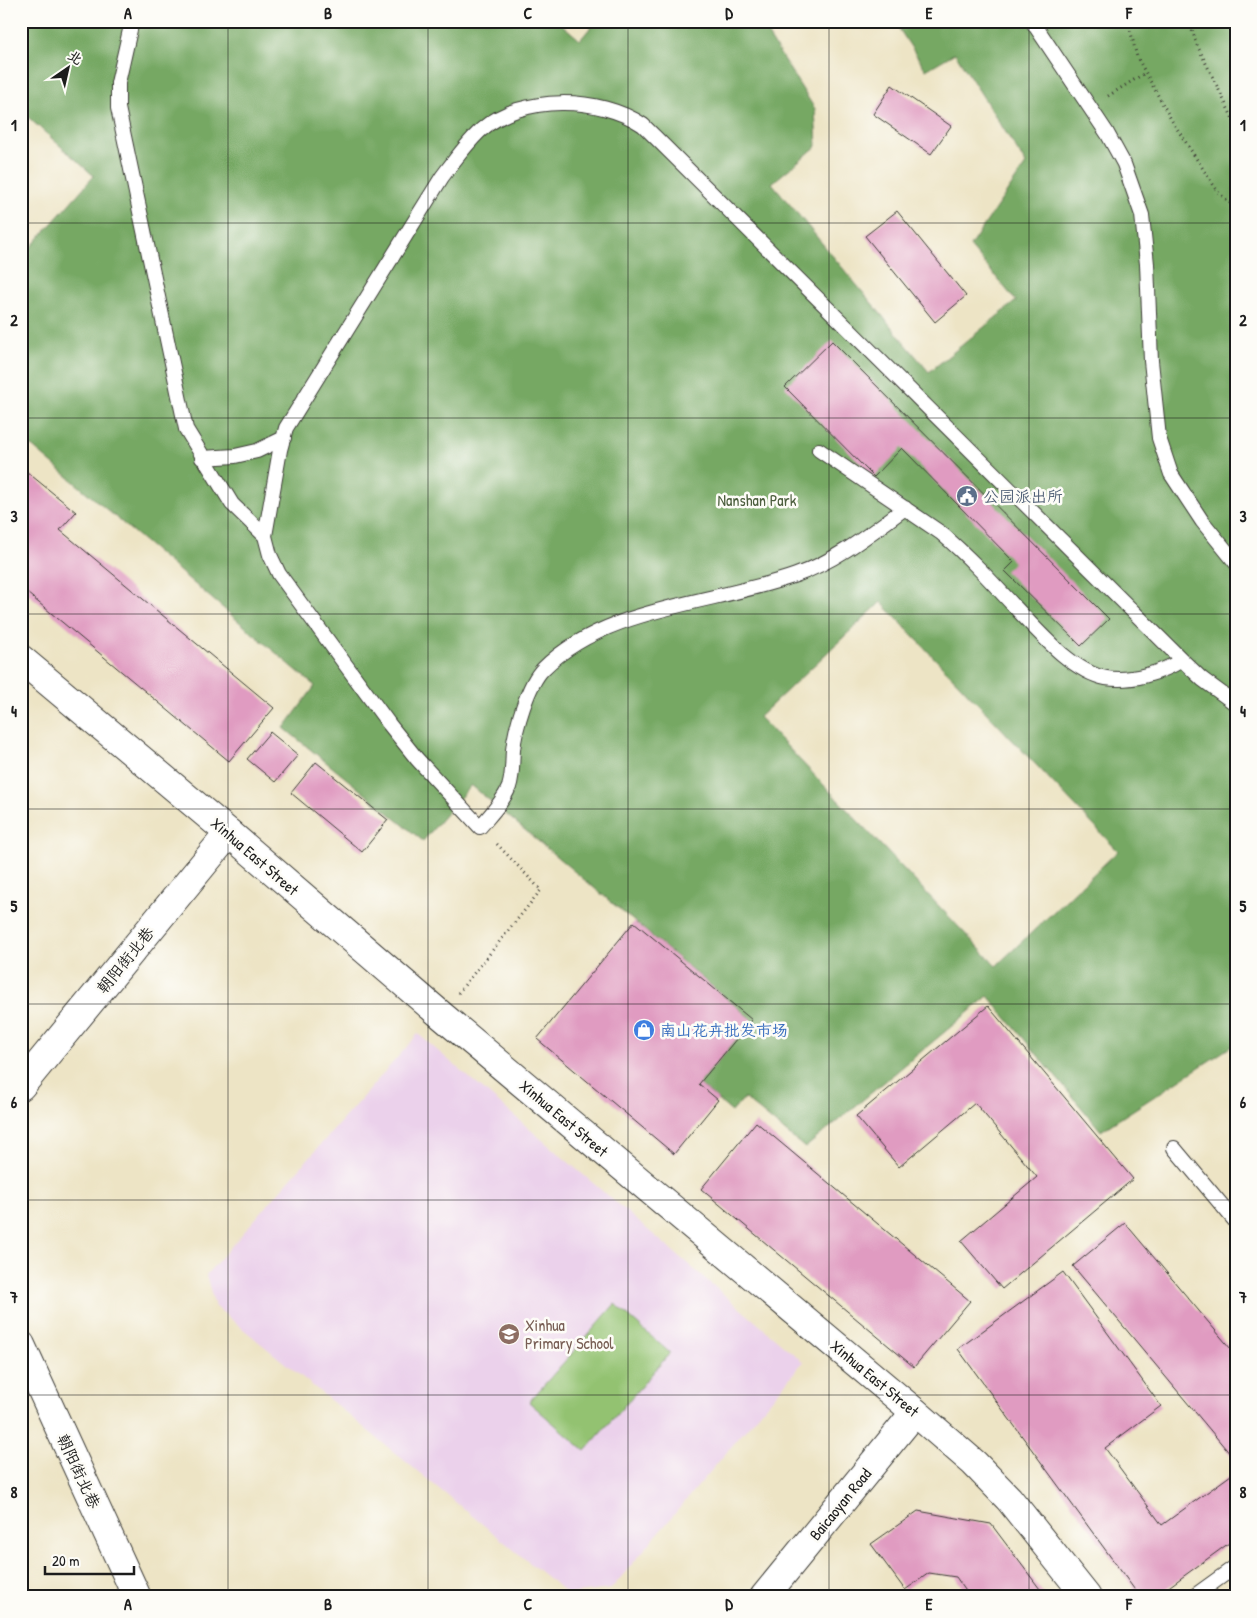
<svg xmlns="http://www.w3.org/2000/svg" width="1257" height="1618" viewBox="0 0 1257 1618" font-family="'Patrick Hand','LXGW WenKai TC',sans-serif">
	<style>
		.built { fill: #ebd1eb }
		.green { fill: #93c271; stroke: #586f46 }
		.forest { fill: #76a863; stroke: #496240; fill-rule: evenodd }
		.building { fill: #e09bc1 }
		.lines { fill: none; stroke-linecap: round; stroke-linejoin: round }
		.service-casing { stroke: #3b3a35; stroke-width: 16 }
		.minor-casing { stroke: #3b3a35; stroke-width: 30 }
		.tertiary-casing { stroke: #3b3a35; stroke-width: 30 }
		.path { stroke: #3b3a35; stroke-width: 3; stroke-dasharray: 1 4; stroke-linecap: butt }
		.service { stroke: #fff; stroke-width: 14 }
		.minor { stroke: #fff; stroke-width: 28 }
		.tertiary { stroke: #fff; stroke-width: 28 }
		.grid { fill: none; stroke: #1c1c1c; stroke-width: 1; stroke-opacity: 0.55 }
		.labels { text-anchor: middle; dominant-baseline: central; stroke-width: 5; stroke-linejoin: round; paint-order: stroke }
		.service-label { font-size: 16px; fill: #4e5e75; stroke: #fdfcf7; text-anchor: start }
		.park-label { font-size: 16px; fill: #4c5e3e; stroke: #fdfcf7 }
		.street-label { font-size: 16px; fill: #1c1c1c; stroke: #fdfcf7 }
		.shop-label { font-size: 16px; fill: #366cbe; stroke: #fdfcf7; text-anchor: start }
		.education-label { font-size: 16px; fill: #785e54; stroke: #fdfcf7; text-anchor: start }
		.neatline { fill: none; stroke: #1c1c1c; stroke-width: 2 }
		.grid-label { font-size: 16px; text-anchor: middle; font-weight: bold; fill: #1c1c1c }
	</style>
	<rect width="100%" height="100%" fill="#fdfcf7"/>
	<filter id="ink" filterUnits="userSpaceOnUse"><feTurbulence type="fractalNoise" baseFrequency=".02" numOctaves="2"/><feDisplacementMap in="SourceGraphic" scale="10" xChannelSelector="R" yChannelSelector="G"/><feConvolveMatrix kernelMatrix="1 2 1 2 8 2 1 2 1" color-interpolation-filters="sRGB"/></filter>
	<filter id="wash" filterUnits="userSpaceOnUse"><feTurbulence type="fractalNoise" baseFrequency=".0096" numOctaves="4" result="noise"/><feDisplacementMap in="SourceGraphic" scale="20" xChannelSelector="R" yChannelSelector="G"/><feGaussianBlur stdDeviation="1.12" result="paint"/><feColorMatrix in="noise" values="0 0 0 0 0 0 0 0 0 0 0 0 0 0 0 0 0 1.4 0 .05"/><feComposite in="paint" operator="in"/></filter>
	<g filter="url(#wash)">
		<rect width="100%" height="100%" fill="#ede4c5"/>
		<path class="built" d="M 418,1034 L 803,1362 L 611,1589 L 568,1594 L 215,1306 L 206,1275 Z"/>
		<path class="green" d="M 615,1304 L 670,1353 L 585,1451 L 529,1402 Z"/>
		<path class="forest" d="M 21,21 L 558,21 L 580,40 L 596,21 L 759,21 L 815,109 L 817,146 L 772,183 L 929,372 L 1016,301 L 970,246 L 1026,164 L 955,53 L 926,70 L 894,21 L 1236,21 L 1236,1048 L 1232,1046 L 1101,1131 L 988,996 L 805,1148 L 744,1098 L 732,1112 L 699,1084 L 752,1020 L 471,785 L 423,841 L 284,728 L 315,686 L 21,437 L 21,258 L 94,176 L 21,111 ZM 881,602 L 1118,851 L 996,966 L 759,717 Z"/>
		<g id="blocks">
			<path class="building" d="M 892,85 L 951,126 L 931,154 L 873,114 Z
				M 897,211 L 966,296 L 935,322 L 865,236 Z
				M 832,341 L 1109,619 L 1081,646 L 1005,571 L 1014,562 L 902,448 L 874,477 L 785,387 Z
				M 21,467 L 76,512 L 60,530 L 274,708 L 229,761 L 21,588 L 21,577 L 23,575 L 21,573 Z
				M 270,732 L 298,755 L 275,782 L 247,759 Z
				M 316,762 L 388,820 L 362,852 L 291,793 Z
				M 634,922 L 752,1020 L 699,1084 L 718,1100 L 674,1154 L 537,1039 Z
				M 988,1006 L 1133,1179 L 1002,1289 L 961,1241 L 1037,1177 L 975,1103 L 899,1167 L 856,1116 Z
				M 756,1122 L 970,1301 L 914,1367 L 701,1189 Z
				M 1125,1223 L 1236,1355 L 1236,1461 L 1073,1266 Z
				M 1063,1272 L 1161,1406 L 1105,1448 L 1162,1525 L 1231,1475 L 1236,1481 L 1236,1538 L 1155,1597 L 1140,1597 L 958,1349 Z
				M 918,1511 L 991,1524 L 1046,1597 L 970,1597 L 956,1577 L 929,1573 L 905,1590 L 871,1544 Z"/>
		</g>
	</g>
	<g filter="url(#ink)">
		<use href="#blocks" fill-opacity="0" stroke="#3b3a35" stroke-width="1"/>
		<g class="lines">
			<g class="service-casing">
				<path id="service" d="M 132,21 L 118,83 L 118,108 L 186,429 L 232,504 L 265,536
					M 1032,21 L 1107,133 L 1124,164 L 1142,215 L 1147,264 L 1151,361 L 1159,438 L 1171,474 L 1202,521 L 1236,563
					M 819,450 L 941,533 C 968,556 991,581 1014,606 C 1037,630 1072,672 1106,678 C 1131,682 1161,673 1182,660
					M 202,458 L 235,456 L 257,451 L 284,438
					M 905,508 C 871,533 836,561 796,575 C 715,604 606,606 543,669 C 528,684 515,729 513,750 C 512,763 513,775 509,787 C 503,802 490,815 480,827 L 417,759 L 389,724 L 279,574 L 270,555 L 265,536 L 280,450 L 286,428 L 442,177 C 454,161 466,144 481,130 C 522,94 600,96 643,125 L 1182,660 L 1202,679 L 1236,704
					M 1174,1148 L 1236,1222
					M 1193,1597 L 1236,1566"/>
			</g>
			<g class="minor-casing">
				<path id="minor" d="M 21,1086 L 229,833
					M 21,1345 L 137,1597
					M 764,1597 L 915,1412"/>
			</g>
			<g class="tertiary-casing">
				<path id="tertiary" d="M 21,659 L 229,833 L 441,1015 L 915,1412 L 974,1463 L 1009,1499 L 1087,1597"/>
			</g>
			<path class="path" d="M 1128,21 L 1137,57 L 1172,121 L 1218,192 L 1230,203 L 1236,203
				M 1189,21 L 1197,45 L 1236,125
				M 1108,96 L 1145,73
				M 458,993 L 541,890 L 495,842"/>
			<use href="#service" class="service"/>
			<use href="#minor" class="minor"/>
			<use href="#tertiary" class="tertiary"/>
		</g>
	</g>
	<path class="grid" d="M 228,21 L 228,1597M 428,21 L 428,1597M 628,21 L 628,1597M 829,21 L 829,1597M 1029,21 L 1029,1597M 21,223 L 1236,223M 21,418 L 1236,418M 21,614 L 1236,614M 21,809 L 1236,809M 21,1004 L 1236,1004M 21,1200 L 1236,1200M 21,1395 L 1236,1395"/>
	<defs>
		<g id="civic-disc" transform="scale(1.125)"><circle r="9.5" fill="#5c6f8a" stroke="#fdfcf7"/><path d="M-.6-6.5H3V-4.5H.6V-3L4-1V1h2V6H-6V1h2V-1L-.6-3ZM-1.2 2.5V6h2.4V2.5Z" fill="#fff"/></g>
		<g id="shop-disc" transform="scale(1.125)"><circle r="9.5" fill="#3f7fe0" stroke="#fdfcf7"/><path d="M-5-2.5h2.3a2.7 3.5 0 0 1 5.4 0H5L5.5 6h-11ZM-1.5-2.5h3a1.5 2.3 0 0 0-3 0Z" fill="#fff"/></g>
		<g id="school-disc" transform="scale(1.125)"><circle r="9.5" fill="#8d6e63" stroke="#fdfcf7"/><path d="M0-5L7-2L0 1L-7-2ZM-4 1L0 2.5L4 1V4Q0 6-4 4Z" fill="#fff"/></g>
	</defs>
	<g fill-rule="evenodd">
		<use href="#civic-disc" x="967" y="496"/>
		<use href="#shop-disc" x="644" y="1030"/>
		<use href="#school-disc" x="509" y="1334"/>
	</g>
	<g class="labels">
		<g class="service-label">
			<text x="983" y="496">公园派出所</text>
		</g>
		<g class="park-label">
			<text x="757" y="500">Nanshan Park</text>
		</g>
		<g class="street-label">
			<text transform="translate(255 856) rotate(41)">Xinhua East Street</text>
			<text transform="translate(125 960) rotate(-51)">朝阳街北巷</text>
			<text transform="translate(564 1118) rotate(40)">Xinhua East Street</text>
			<text transform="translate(875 1378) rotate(40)">Xinhua East Street</text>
			<text transform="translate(79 1471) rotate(65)">朝阳街北巷</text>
			<text transform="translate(840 1504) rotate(-51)">Baicaoyan Road</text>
		</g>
		<g class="shop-label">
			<text x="660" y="1030">南山花卉批发市场</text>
		</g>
		<g class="education-label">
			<text x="525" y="1325">Xinhua<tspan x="525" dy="18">Primary School</tspan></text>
		</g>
	</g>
	<rect width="1257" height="1618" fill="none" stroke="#fdfcf7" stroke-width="55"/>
	<g transform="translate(68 68) rotate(34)" stroke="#fdfcf7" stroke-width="4" paint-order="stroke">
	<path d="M0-4L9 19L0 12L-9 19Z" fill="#1c1c1c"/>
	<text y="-8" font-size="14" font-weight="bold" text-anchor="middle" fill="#1c1c1c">北</text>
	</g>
	<path d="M45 1566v8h89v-8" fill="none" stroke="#1c1c1c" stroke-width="2.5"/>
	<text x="52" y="1566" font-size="15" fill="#1c1c1c" stroke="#fdfcf7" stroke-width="4" paint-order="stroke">20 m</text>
	<rect x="28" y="28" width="1202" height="1562" class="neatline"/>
	<g class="grid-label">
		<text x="128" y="19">A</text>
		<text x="328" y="19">B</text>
		<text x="528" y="19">C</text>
		<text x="729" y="19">D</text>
		<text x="929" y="19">E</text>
		<text x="1129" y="19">F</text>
		<text x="14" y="131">1</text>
		<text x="1243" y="131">1</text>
		<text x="14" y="326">2</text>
		<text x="1243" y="326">2</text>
		<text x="14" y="522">3</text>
		<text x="1243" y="522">3</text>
		<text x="14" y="717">4</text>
		<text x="1243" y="717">4</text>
		<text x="14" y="912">5</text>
		<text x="1243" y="912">5</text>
		<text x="14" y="1108">6</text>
		<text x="1243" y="1108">6</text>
		<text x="14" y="1303">7</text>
		<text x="1243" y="1303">7</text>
		<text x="14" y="1498">8</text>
		<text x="1243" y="1498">8</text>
		<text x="128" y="1610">A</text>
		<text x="328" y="1610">B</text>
		<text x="528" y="1610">C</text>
		<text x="729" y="1610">D</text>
		<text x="929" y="1610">E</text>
		<text x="1129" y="1610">F</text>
	</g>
</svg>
